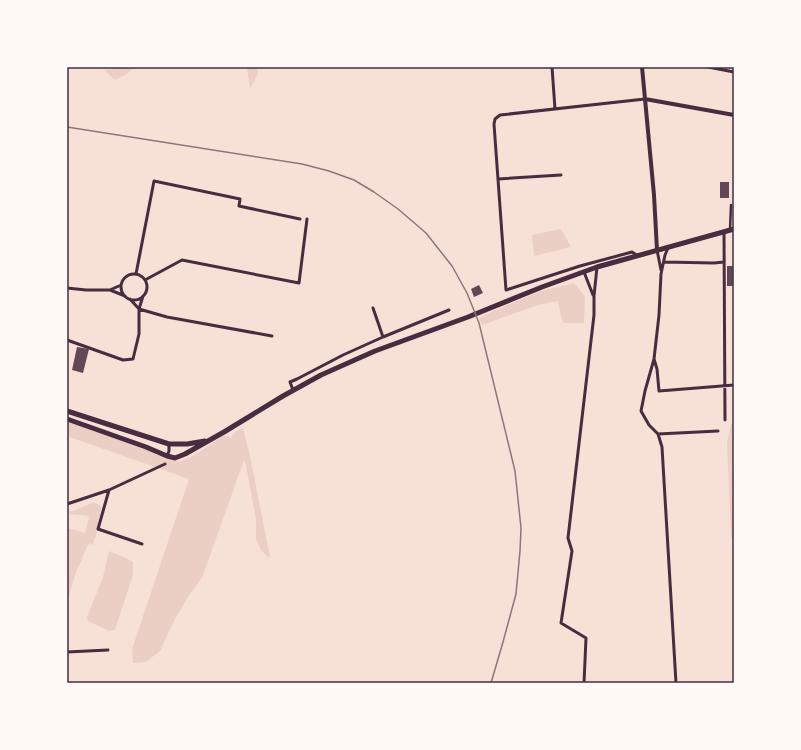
<svg xmlns="http://www.w3.org/2000/svg" width="801" height="750" viewBox="0 0 801 750" font-family="'PT Sans Narrow',sans-serif">
	<style>
		.green { fill: #ebcfc5 }
		.building { fill: #644757 }
		.lines { fill: none; stroke-linecap: round; stroke-linejoin: round }
		.pedestrian { stroke: #4a2c40; stroke-width: 2.5 }
		.minor { stroke: #4a2c40; stroke-width: 3 }
		.tertiary { stroke: #4a2c40; stroke-width: 4 }
		.primary { stroke: #4a2c40; stroke-width: 5 }
		.rail { stroke: #8f747c; stroke-width: 1.5 }
		.neatline { fill: none; stroke: #4a2c40; stroke-width: 1.5 }
	</style>
	<rect width="100%" height="100%" fill="#f7e1d7"/>
	<path class="green" d="M 122,67 L 135,67 L 127,74 L 115,80 L 104,70 Z
		M 247,67 L 257,67 L 258,74 L 250,89 Z
		M 561,229 L 571,247 L 534,256 L 532,235 Z
		M 574,283 L 585,296 L 584,323 L 564,323 L 561,317 L 558,301 L 538,305 L 482,325 L 479,318 L 493,311 L 541,291 Z
		M 67,421 L 140,447 L 169,460 L 179,462 L 193,456 L 223,436 L 228,436 L 231,438 C 233,433 238,429 243,428 L 250,456 L 270,557 L 268,557 L 261,550 L 256,539 L 256,520 L 246,465 L 244,460 L 202,578 L 191,592 L 174,621 L 160,651 L 146,662 L 133,663 L 132,649 L 189,479 L 67,436 Z
		M 731,424 L 734,424 L 734,537 L 731,537 L 727,442 Z
		M 94,502 L 101,506 L 98,529 L 93,545 L 90,543 L 87,547 L 75,575 L 67,603 L 67,530 L 68,528 L 85,533 L 89,516 L 67,514 L 67,512 L 76,510 Z
		M 109,551 L 126,558 L 133,562 L 133,575 L 115,630 L 109,631 L 88,621 L 87,617 L 103,577 Z"/>
	<path class="building" d="M 720,182 L 729,182 L 729,198 L 720,198 Z
		M 727,266 L 734,266 L 734,286 L 727,286 Z
		M 479,285 L 483,293 L 474,297 L 471,289 Z
		M 77,347 L 89,349 L 83,373 L 72,370 Z"/>
	<g class="lines">
		<path class="pedestrian" d="M 730,230 L 731,205"/>
		<path class="minor" d="M 552,67 L 555,109
			M 708,67 L 734,72
			M 498,179 L 561,175
			M 724,232 L 725,420
			M 668,248 L 665,255 L 661,274 L 659,315 L 654,359 L 657,369 L 659,391 L 734,385
			M 657,250 L 661,270
			M 638,256 L 632,252 L 580,266 L 506,290 L 494,124 L 495,119 L 500,115 L 645,99
			M 664,262 L 714,263 L 724,262
			M 584,272 L 593,295
			M 136,274 L 154,181 L 240,199 L 239,206 L 300,219
			M121 287a13 13 0 1 1 26 0a13 13 0 1 1-26 0Z
			M 145,280 L 182,260 L 299,283 L 307,219
			M 67,288 L 86,290 L 110,290 L 125,296
			M 110,290 L 121,285
			M 130,299 L 139,309 L 167,317 L 272,336
			M 373,308 L 383,337
			M 67,340 L 123,360 L 133,359 L 139,334 L 139,309 L 143,296
			M 654,359 L 645,391 L 641,411 L 649,425 L 658,434 L 662,447 L 676,683
			M 293,390 L 290,382 L 297,379 L 343,355 L 383,337 L 449,310
			M 658,434 L 718,431
			M 167,456 L 169,451 L 169,444
			M 109,490 L 98,529 L 142,544
			M 67,504 L 109,490 L 165,464
			M 67,652 L 108,650
			M 584,683 L 586,638 L 561,623 L 572,551 L 568,538 L 594,315 L 594,296 L 597,267"/>
		<path class="tertiary" d="M 642,67 L 654,195 L 657,250
			M 645,99 L 734,115"/>
		<path class="primary" d="M 67,411 L 169,444 L 187,444 L 205,441
			M 67,419 L 146,447 L 167,456 L 175,458 L 185,454 L 224,432 L 283,396 L 321,375 L 375,351 L 468,317 L 542,287 L 597,267 L 734,229"/>
		<path class="rail" d="M 67,127 L 302,164 L 329,171 L 354,180 L 374,192 L 398,209 L 426,233 L 452,266 L 467,293 L 479,323 L 515,471 L 521,528 L 520,551 L 516,594 L 503,642 L 491,683"/>
	</g>
	<rect width="801" height="750" fill="none" stroke="#fffaf5" stroke-width="136"/>
	<rect x="68" y="68" width="665" height="614" class="neatline"/>
</svg>
